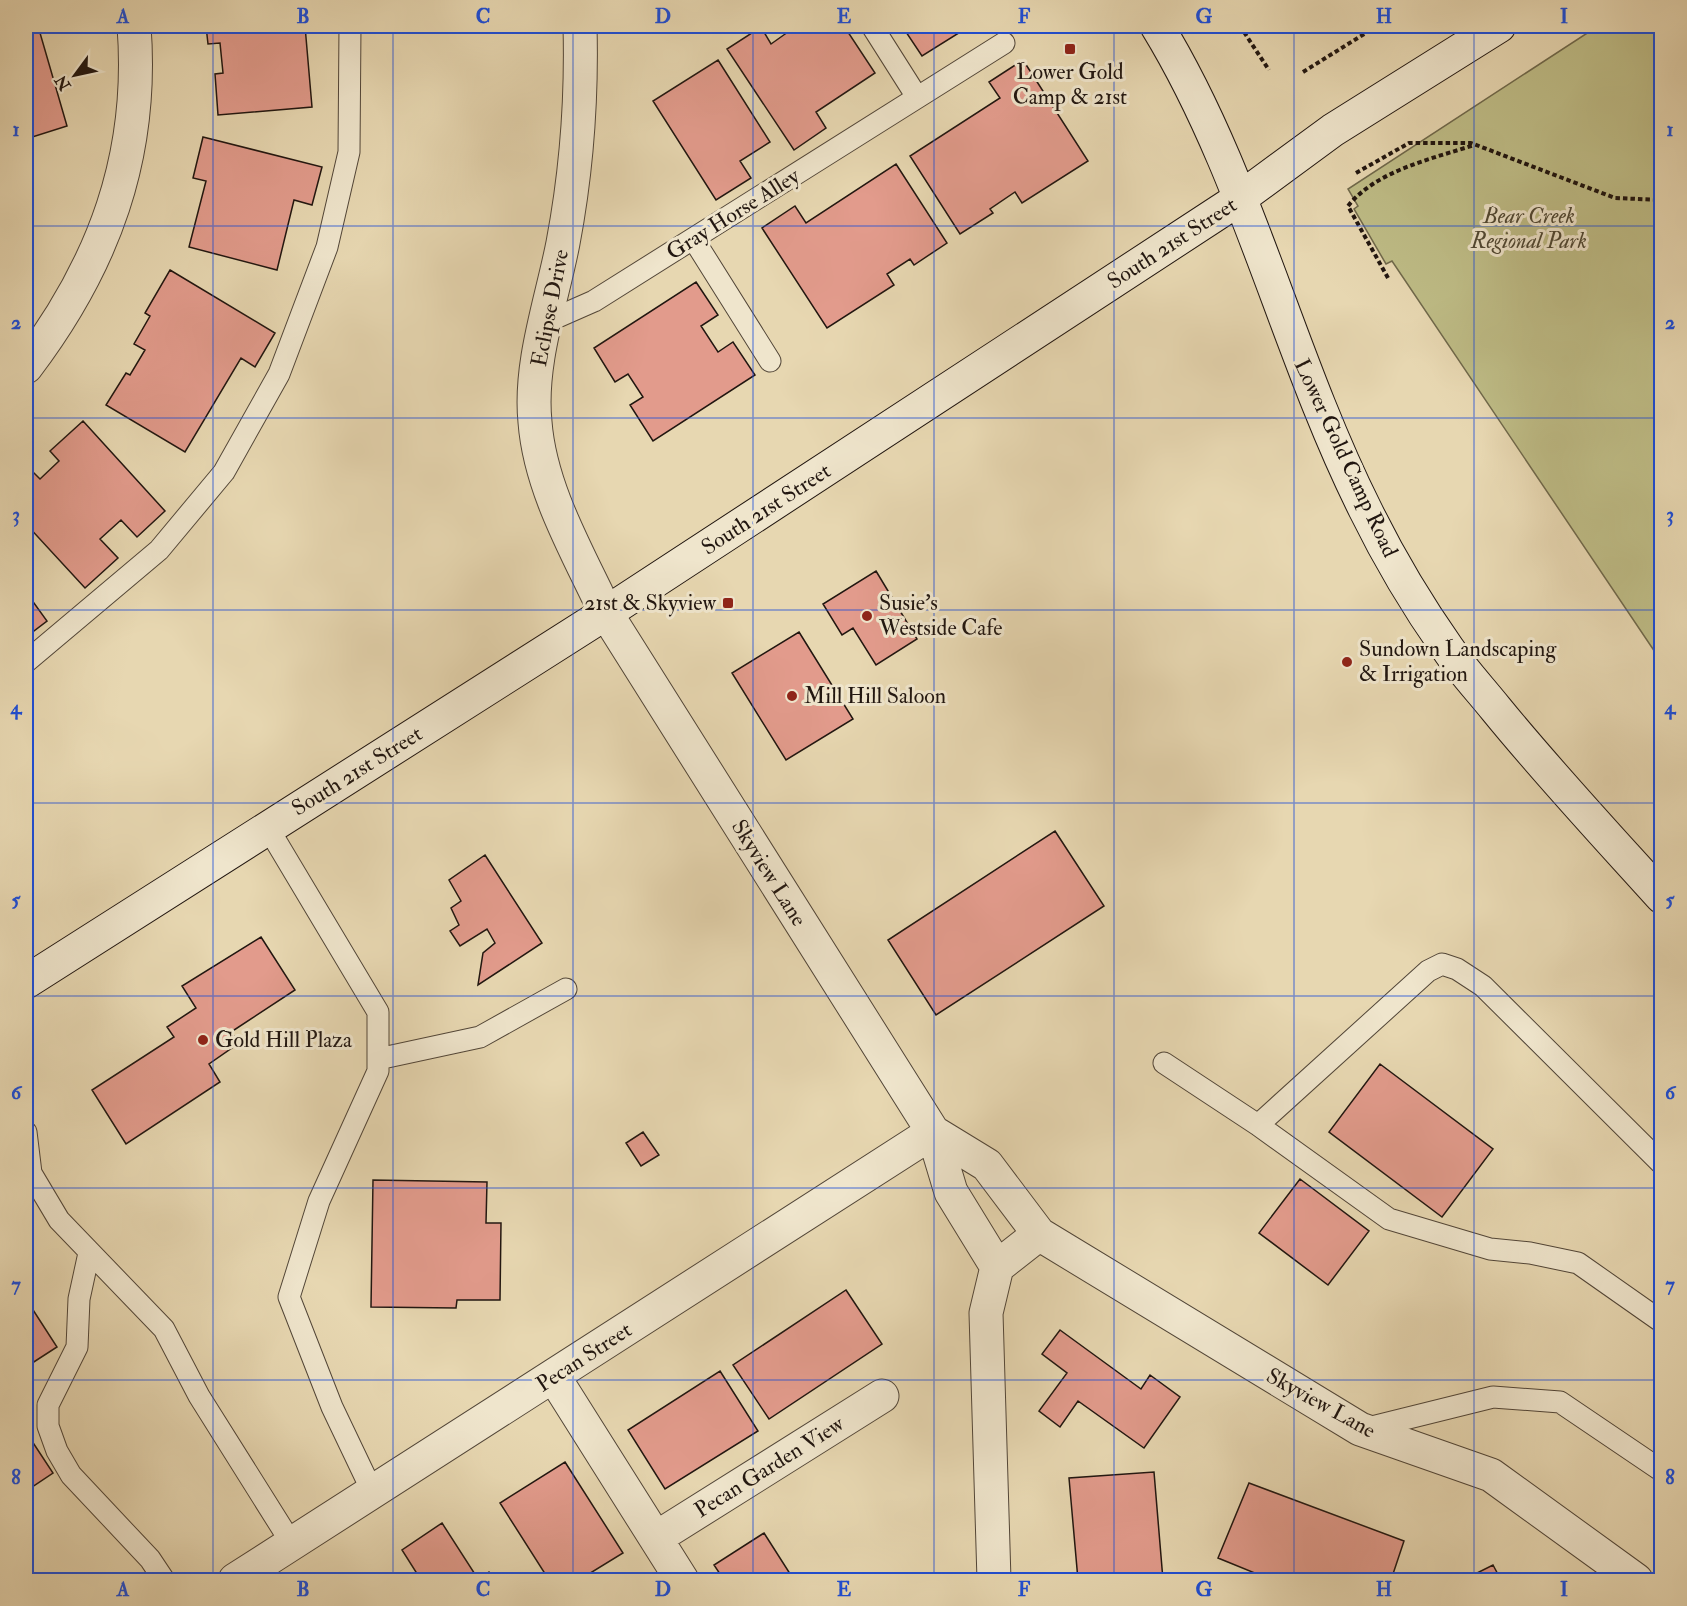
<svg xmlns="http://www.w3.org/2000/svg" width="1687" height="1606" viewBox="0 0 1687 1606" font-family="'IM FELL Double Pica',serif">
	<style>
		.green { fill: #bebc86; stroke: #70694b; stroke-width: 1.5 }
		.building { fill: #e29b8c; stroke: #211610; stroke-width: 1.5 }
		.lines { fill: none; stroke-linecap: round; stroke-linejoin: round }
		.lane-casing { stroke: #524638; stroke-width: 23 }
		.street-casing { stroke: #524638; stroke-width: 35 }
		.secondary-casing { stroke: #211610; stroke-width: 35 }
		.path { stroke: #211610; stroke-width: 4; stroke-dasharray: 4.5 3; stroke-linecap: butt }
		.lane { stroke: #efe5cc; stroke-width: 21 }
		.street { stroke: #efe5cc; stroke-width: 33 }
		.secondary { stroke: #efe5cc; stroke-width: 33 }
		.grid { fill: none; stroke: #1d4ed8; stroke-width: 1.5; stroke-opacity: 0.55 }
		.poi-dot { fill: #8f2418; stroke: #efe5cc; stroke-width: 2 }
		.labels { text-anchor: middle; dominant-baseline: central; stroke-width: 6; stroke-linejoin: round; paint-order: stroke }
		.poi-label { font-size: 22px; fill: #211610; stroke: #efe5cc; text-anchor: start }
		.street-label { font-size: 22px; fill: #211610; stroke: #efe5cc }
		.park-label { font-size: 22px; font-style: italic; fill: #504833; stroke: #efe5cc }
		.neatline { fill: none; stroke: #1d4ed8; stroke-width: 2 }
		.grid-label { font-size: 20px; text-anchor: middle; font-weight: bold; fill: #1d4ed8 }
	</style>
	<rect width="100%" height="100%" fill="#e7d7b1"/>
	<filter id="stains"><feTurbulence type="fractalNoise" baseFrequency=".00333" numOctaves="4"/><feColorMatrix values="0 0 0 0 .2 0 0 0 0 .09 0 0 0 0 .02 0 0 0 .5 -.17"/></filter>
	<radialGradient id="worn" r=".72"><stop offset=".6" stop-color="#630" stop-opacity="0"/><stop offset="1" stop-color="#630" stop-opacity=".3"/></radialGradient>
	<path class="green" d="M 1598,26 L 1661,26 L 1661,661 L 1392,261 L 1386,264 L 1354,209 L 1358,206 L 1348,189 Z"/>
	<path class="building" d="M 26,26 L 38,26 L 67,126 L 26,139 Z
		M 206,26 L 305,26 L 312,107 L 218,115 L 215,74 L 223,73 L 220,43 L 208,44 Z
		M 794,26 L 844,26 L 875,73 L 816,112 L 826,128 L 794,150 L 727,49 L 761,27 L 771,44 L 795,27 Z
		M 902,26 L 970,26 L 922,56 Z
		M 718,60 L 770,142 L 740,161 L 751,178 L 716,200 L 653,101 Z
		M 1023,60 L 1088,161 L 1022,203 L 1015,192 L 990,209 L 993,213 L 960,234 L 910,156 L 1000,98 L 989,82 Z
		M 203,137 L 322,167 L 312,205 L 294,200 L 277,270 L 189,247 L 206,181 L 193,178 Z
		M 896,164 L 947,243 L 914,265 L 910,259 L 887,274 L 894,285 L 827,328 L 762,228 L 795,206 L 806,223 Z
		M 170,270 L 275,333 L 255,367 L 241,358 L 185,452 L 106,405 L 126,373 L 130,375 L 145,350 L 134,344 L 150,316 L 145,313 Z
		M 696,282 L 718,315 L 701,326 L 718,352 L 733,342 L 755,375 L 653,441 L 630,405 L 643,397 L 628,374 L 615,382 L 594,348 Z
		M 83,421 L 165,511 L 137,537 L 121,520 L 100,539 L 118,558 L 85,588 L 26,524 L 26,479 L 33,472 L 40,479 L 59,461 L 50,451 Z
		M 876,571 L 917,639 L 876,665 L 853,628 L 842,635 L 823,604 Z
		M 26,592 L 47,621 L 26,637 Z
		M 799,632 L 853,719 L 786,760 L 732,673 Z
		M 1055,831 L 1104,906 L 936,1015 L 888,940 Z
		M 485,855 L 542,943 L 478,985 L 483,953 L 495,943 L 487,929 L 460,946 L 450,931 L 459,925 L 451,908 L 461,901 L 449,880 Z
		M 261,937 L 295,990 L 231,1032 L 239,1043 L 209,1064 L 220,1082 L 126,1144 L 92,1090 L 174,1037 L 167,1027 L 196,1008 L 182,986 Z
		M 1380,1064 L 1493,1149 L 1442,1217 L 1329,1132 Z
		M 643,1132 L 659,1155 L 641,1166 L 626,1143 Z
		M 1300,1179 L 1369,1231 L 1328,1285 L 1259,1233 Z
		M 373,1180 L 487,1182 L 486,1223 L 501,1223 L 500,1300 L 457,1300 L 456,1308 L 371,1307 Z
		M 846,1290 L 882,1344 L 769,1419 L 733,1365 Z
		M 26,1299 L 57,1347 L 26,1367 Z
		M 1060,1330 L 1141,1389 L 1150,1375 L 1180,1397 L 1144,1448 L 1078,1401 L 1060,1427 L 1039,1411 L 1067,1373 L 1042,1354 Z
		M 720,1371 L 758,1431 L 665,1489 L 628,1430 Z
		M 26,1432 L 53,1473 L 26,1491 Z
		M 565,1462 L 623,1553 L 579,1580 L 549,1580 L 500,1503 Z
		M 1154,1472 L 1163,1580 L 1078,1580 L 1069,1478 Z
		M 1249,1483 L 1404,1541 L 1391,1580 L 1272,1580 L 1218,1558 Z
		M 442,1523 L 478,1579 L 489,1572 L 494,1580 L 421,1580 L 402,1550 Z
		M 764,1533 L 794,1580 L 724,1580 L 714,1565 Z
		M 1493,1565 L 1501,1580 L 1463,1580 Z"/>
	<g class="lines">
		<g class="lane-casing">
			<path id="lane" d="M 872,26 L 917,97
				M 694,240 L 770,361
				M 544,323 L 594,301 L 1004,43
				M 26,662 L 159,550 L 224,472 L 279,374 L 327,247 L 349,152 L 350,26
				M 268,828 L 378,1012 L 378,1071 L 319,1201 L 289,1297 L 332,1407 L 373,1493
				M 378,1059 L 480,1037 L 566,989
				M 1164,1063 L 1258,1125
				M 26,1132 L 31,1173 L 59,1220 L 164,1329 L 199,1396 L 292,1544
				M 1662,1164 L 1483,986 L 1457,969 L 1442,964 L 1428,971 L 1258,1125 L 1389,1219 L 1490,1249 L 1530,1253 L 1578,1263 L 1662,1322
				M 89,1253 L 79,1299 L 77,1347 L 48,1405 L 48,1426 L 57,1451 L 71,1475 L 150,1559 L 164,1580
				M 1364,1429 L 1493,1397 L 1560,1402 L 1662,1471"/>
		</g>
		<g class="street-casing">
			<path id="street" d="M 580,26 C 582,101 577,169 563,243 C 552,300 529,363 535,422 C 540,489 578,553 606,613 L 933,1132 L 951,1192 L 997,1267
				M 26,367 C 104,264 144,156 134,26
				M 933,1132 L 987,1165 L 1039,1234
				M 554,1377 L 682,1580
				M 656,1538 L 882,1396
				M 235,1580 L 933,1132
				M 994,1580 L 986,1313 L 997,1267 L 1039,1234 L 1360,1429 L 1491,1475 L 1636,1580"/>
		</g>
		<g class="secondary-casing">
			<path id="secondary" d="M 1157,26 C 1247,173 1287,353 1365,509 C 1389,558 1417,605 1448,649 C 1462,670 1480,689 1496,709 C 1549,774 1606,835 1662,897
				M 26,982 L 606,613 L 1239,199 L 1333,130 L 1499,26"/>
		</g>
		<path class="path" d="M 1240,26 L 1269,70
			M 1303,72 L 1377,26
			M 1356,173 L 1409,143 L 1471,143 L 1615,198 L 1662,200
			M 1388,278 L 1348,206 C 1377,170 1432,159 1474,145"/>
		<use href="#lane" class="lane"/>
		<use href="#street" class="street"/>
		<use href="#secondary" class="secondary"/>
	</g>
	<path class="grid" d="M 213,26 L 213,1580M 393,26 L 393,1580M 573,26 L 573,1580M 753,26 L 753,1580M 934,26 L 934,1580M 1114,26 L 1114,1580M 1294,26 L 1294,1580M 1474,26 L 1474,1580M 26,226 L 1662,226M 26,418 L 1662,418M 26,610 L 1662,610M 26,803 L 1662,803M 26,996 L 1662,996M 26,1188 L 1662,1188M 26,1380 L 1662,1380"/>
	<g class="poi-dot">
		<rect x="1064" y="43" width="12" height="12" rx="3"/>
		<rect x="722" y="597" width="12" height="12" rx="3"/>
		<circle cx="867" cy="616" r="6"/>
		<circle cx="1347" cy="662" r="6"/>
		<circle cx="792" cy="696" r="6"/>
		<circle cx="203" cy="1040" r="6"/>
	</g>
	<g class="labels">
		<g class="poi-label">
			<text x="1070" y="72" text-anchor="middle">Lower Gold<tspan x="1070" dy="25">Camp &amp; 21st</tspan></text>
			<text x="716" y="603" text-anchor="end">21st &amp; Skyview</text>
			<text x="879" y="603">Susie's<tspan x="879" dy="25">Westside Cafe</tspan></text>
			<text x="1359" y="649">Sundown Landscaping<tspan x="1359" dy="25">&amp; Irrigation</tspan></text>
			<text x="804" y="696">Mill Hill Saloon</text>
			<text x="215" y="1040">Gold Hill Plaza</text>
		</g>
		<g class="street-label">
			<text transform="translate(733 214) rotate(-32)">Gray Horse Alley</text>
			<text transform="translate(1172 243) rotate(-33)">South 21st Street</text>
			<text transform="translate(550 308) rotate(-79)">Eclipse Drive</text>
			<text transform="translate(1346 458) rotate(65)">Lower Gold Camp Road</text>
			<text transform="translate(766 509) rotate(-33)">South 21st Street</text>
			<text transform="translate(357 771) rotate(-32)">South 21st Street</text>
			<text transform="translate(769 873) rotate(58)">Skyview Lane</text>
			<text transform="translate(584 1357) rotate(-33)">Pecan Street</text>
			<text transform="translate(1321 1403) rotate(29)">Skyview Lane</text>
			<text transform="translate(769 1467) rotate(-32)">Pecan Garden View</text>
		</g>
		<g class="park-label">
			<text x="1529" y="216">Bear Creek<tspan x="1529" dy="25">Regional Park</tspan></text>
		</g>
	</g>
	<rect width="1687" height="1606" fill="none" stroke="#e7d7b1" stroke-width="66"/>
	<g transform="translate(75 75) rotate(237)" stroke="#efe5cc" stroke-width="4.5" paint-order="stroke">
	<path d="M0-4.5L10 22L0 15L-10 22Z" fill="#211610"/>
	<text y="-9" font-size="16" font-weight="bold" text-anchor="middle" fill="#211610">N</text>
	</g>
	<rect x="33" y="33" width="1621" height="1540" class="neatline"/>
	<g class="grid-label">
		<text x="123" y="23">A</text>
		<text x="303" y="23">B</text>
		<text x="483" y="23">C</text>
		<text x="663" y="23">D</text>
		<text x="844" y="23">E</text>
		<text x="1024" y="23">F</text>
		<text x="1204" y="23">G</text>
		<text x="1384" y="23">H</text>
		<text x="1564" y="23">I</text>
		<text x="16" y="136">1</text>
		<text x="1670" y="136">1</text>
		<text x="16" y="329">2</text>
		<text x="1670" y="329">2</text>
		<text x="16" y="521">3</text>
		<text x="1670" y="521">3</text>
		<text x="16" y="714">4</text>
		<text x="1670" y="714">4</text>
		<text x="16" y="906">5</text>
		<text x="1670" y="906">5</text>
		<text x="16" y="1099">6</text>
		<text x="1670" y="1099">6</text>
		<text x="16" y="1291">7</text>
		<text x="1670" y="1291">7</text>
		<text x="16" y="1484">8</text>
		<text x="1670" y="1484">8</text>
		<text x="123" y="1596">A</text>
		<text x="303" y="1596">B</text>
		<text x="483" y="1596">C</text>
		<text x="663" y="1596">D</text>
		<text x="844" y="1596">E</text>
		<text x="1024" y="1596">F</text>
		<text x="1204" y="1596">G</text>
		<text x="1384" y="1596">H</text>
		<text x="1564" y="1596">I</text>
	</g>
	<rect width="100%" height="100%" filter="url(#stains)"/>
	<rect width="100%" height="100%" fill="url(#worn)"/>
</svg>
